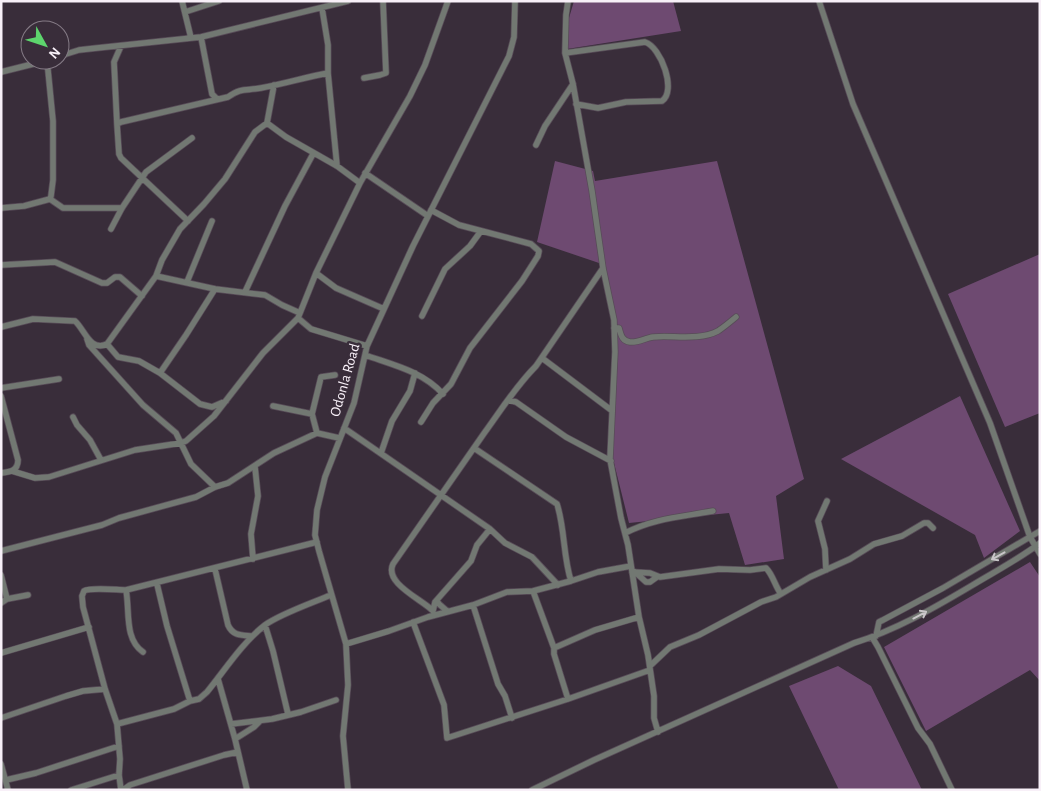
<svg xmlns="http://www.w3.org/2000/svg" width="1041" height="791" viewBox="0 0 1041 791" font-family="'Alegreya Sans',sans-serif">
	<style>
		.green { fill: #6e4a71 }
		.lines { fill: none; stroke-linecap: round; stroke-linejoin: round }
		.minor-casing { stroke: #584c58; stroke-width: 7 }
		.minor { stroke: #727872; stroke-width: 5.5 }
		.oneway { stroke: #c9c6c9 }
		.labels { text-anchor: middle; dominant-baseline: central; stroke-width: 5; stroke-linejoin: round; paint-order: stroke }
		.street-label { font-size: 15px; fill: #f8f0f8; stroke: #392d3a }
	</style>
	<rect width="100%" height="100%" fill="#392d3a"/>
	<path class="green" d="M 574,1 L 673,1 L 681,31 L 567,49 L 569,18 Z
		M 555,161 L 593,171 L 595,181 L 717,161 L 804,479 L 776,496 L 784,559 L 745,565 L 729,513 L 629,523 L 613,459 L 612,317 L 599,263 L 537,242 Z
		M 1040,254 L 1040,413 L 1005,427 L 948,294 Z
		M 960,396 L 1020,531 L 984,558 L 975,535 L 841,459 Z
		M 1030,562 L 1040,577 L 1040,681 L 1030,670 L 926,731 L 884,647 Z
		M 838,666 L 871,686 L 922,790 L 839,790 L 789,686 Z"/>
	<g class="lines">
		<g class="minor-casing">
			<path id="minor" d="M 182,1 L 191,38
				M 568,1 L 566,15 L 565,53 L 573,84 L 592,191 L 603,268 L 614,320 L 615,352 L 610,459 L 621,518 L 628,545 L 639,617 L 648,655 L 654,696 L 654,718 L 658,732
				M 819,1 L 853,104 L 990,423 L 1030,537 L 1040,554
				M 322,8 L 328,45 L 328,73 L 337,166
				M 185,12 L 219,1
				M 201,37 L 212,94 L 217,99
				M 565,53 L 645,42 C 661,47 677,91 662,101 L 626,102 L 598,108 L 576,104
				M 60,56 L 79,50 L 97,48 L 201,37 L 348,1
				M 1,72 L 49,60
				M 364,78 L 380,75 L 386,73 L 383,1
				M 267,123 L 286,137 L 337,166 L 360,183
				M 117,124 L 114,62 L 121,46
				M 536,145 L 545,126 L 573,84
				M 365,173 L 428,216
				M 50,199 L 63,208 L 122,208
				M 1,208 L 24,206 L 50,199 L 51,196 L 53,180 L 53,121 L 47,60
				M 188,221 L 121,158 L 119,154 L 117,124 L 121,122 L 228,97 C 242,87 246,91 261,88 C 284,84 306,77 328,73
				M 111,229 L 122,208 L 146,172 L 192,138
				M 1,265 L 55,262 L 102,283 L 107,283 L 115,277 L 120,277 L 142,296
				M 316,273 L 336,288 L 384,309
				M 156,276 L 215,289 L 265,295 L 282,305 L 300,313
				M 187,282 L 212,221
				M 245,292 L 285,206 L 313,154
				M 422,316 L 445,269 L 470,246 L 481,231
				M 298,318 L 311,329 L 367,346
				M 1,327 L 33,319 L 75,321 C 85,330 90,352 107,344 L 156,276 L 162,260 L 180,229 L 204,204 L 225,179 L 255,132 L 267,123 L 274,85
				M 614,328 L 619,328 C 621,335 622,341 630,342 C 638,343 645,338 653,337 C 673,335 699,341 718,331 C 724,327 730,322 736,317
				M 87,339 L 89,345 L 143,405 L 176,433 L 191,464 L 215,487
				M 107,344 L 118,357 L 139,361 L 160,373 L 200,404 L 212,407 L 226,401
				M 365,355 C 393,365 422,371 443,394
				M 542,358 L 611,410
				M 160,373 L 186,335 L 215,289
				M 1,388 L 59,379
				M 1,396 L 18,460 C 18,471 10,472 1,473
				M 508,400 L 516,402 L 566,437 L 611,461
				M 273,406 L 312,414 L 317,433
				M 312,414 L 321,377 L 335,375
				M 73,417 L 77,425 L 90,440 L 101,460
				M 421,422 L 433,403 L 451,384 L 470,348 L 522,281 L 538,256 L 539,251 L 531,244 L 459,225 L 431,210
				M 344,428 L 490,529 L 505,543 L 532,557 L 558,585
				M 474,448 L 557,504 C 565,529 563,556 571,581
				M 381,453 L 392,421 L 410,391 L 415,373
				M 12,471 L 35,478 L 49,477 L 135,450 L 181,443 L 186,441 L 214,416 L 263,353 L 298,318 L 316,273 L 360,183 L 410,96 L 425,65 L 448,1
				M 625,533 C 655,518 681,517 713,511
				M 1,551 L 102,525 L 119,518 L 196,497 L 215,487 L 228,483 L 274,453 L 317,433 L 339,438
				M 253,559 L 251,534 L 258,496 L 255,467
				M 215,569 L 228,625 C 233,636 241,635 252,636
				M 826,570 L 825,549 L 818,521 L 827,501
				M 632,572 L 650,573 L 660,577 L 719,569 L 750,570 L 766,568 C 773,575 775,586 781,594
				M 635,572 L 646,582 L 650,582 L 657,577
				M 1,575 L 7,599
				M 157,584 L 167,626 L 190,701
				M 126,590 C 130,611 124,639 143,652
				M 533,591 L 554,648
				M 437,601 L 439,604 L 447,611
				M 1,603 L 7,599 L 28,595
				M 473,605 L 498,684 L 505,696 L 512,718
				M 432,610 C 421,599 384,583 393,564 C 424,520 454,476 485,432 C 501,410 516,386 536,366 L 603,268
				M 433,611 L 435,602 L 471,561 L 477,545 L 490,529
				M 413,622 L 444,705 L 447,738 L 568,699 L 650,670
				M 265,625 L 273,651 L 288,714
				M 876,636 L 879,622 L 883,620 L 943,588 L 1040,531
				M 872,637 L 878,647 L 918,728 L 930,744 L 952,790
				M 346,644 L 389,631 L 428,617 L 473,605 L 507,592 L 533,591 L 571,581 L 598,572 L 631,566
				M 1,653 L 89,627
				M 650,666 L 670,647 L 699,635 L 761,602 L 776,597 L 810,577 L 850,559 L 874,544 L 902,536 L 924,523 L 928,523 L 933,528
				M 218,679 L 235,739 L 247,790
				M 568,699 L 554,654 L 554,648 L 595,630 L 639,617
				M 1,718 L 66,696 L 83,691 L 105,689
				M 117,724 L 174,709 L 190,701 L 199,699 L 207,692 C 225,670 242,643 265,625 C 280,614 312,603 331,595
				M 231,724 L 272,719 L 301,712 L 336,700
				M 235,739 L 254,727 L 260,721
				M 1,764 L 8,790
				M 6,780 L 36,773 L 119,746
				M 71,790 L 119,775
				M 121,790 L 119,775 L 120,759 L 117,724 L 105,689 L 83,607 L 82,596 L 84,591 C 90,587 117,590 126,590 L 317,542
				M 123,790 L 130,785 L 224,755 L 238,752
				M 348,790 L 343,736 L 348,685 L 346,644 L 319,551 L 315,535 L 317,510 L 325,477 L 354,403 L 367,346 L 413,246 L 509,56 L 514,37 L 515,1
				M 532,790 L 594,760 L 854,643 C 896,630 934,608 971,586 C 994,572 1019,559 1040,543"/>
		</g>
		<use href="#minor" class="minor"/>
	</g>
	<defs><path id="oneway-shaft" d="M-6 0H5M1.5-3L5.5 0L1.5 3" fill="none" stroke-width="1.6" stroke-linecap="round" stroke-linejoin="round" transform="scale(1.25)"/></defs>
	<g class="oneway">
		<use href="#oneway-shaft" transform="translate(998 556) rotate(151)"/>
		<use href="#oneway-shaft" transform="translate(920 615) rotate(-28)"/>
	</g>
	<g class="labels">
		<g class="street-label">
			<text transform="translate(345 380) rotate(-74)">Odonla Road</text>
		</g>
	</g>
	<rect width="1041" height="791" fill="none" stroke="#f8f0f8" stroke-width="5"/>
	<g transform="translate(45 45) rotate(130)"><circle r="24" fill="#392d3a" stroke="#857b86"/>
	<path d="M0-4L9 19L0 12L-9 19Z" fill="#5dd56d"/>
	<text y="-8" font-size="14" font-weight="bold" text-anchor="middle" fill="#f8f0f8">N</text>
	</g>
</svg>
